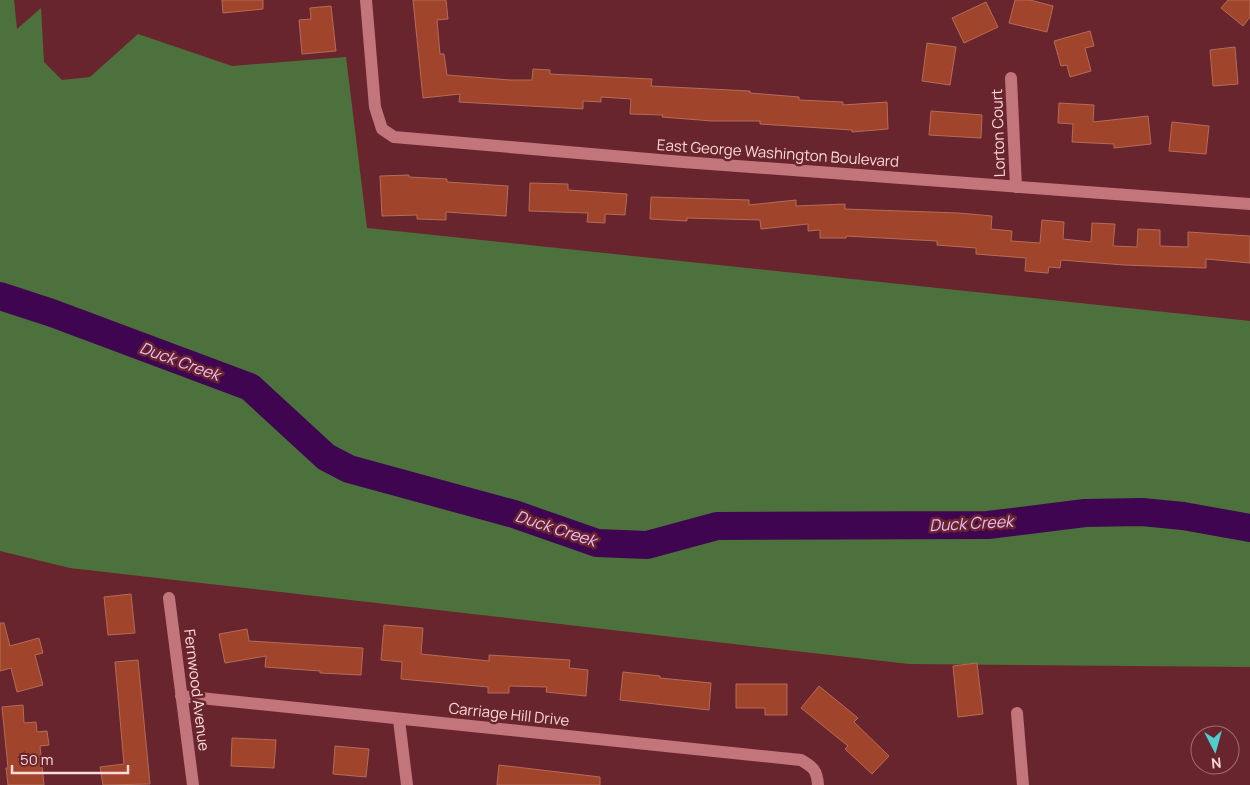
<svg xmlns="http://www.w3.org/2000/svg" width="1250" height="785" viewBox="0 0 1250 785" font-family="Manrope,sans-serif">
	<style>
		.green { fill: #4d713d }
		.lines { fill: none; stroke-linecap: round; stroke-linejoin: round }
		.river { stroke: #3f0551; stroke-width: 28 }
		.building { fill: #a0442b; stroke: #b46c58 }
		.minor { stroke: #c2757a; stroke-width: 12 }
		.labels { text-anchor: middle; dominant-baseline: central; stroke-width: 5; stroke-linejoin: round; paint-order: stroke }
		.street-label { font-size: 15px; fill: #fcd9da; stroke: #69252d }
		.water-label { font-size: 16px; font-style: italic; fill: #eabefb; stroke: #69252d }
	</style>
	<rect width="100%" height="100%" fill="#69252d"/>
	<path class="green" d="M 0,0 L 14,0 L 17,29 L 41,8 L 44,62 L 62,80 L 90,77 L 138,34 L 232,66 L 346,57 L 367,228 L 1250,321 L 1250,667 L 909,664 L 70,568 L 0,551 Z"/>
	<g class="lines">
		<path class="river" d="M 0,296 L 52,313 L 250,387 L 326,457 L 349,469 L 514,514 L 597,543 L 647,545 L 717,526 L 988,525 L 1085,513 L 1142,512 L 1183,516 L 1250,528"/>
	</g>
	<path class="building" d="M 222,0 L 263,0 L 263,9 L 223,13 Z
		M 413,0 L 446,0 L 448,19 L 437,20 L 440,54 L 444,54 L 447,75 L 510,80 L 532,80 L 533,69 L 550,70 L 550,74 L 652,79 L 651,86 L 750,91 L 750,93 L 799,97 L 799,100 L 843,102 L 843,105 L 887,102 L 888,129 L 852,132 L 852,130 L 760,124 L 760,121 L 712,121 L 662,117 L 663,115 L 630,114 L 631,99 L 601,97 L 601,102 L 583,101 L 583,109 L 459,102 L 460,94 L 423,98 Z
		M 1015,0 L 1030,0 L 1053,6 L 1047,32 L 1009,23 Z
		M 1228,0 L 1250,0 L 1250,17 L 1243,26 L 1221,8 Z
		M 986,2 L 998,27 L 964,43 L 952,18 Z
		M 331,6 L 336,51 L 302,54 L 299,20 L 311,19 L 310,8 Z
		M 1090,31 L 1094,46 L 1085,48 L 1091,71 L 1070,77 L 1067,65 L 1061,66 L 1054,41 Z
		M 927,43 L 956,47 L 950,85 L 922,81 Z
		M 1235,47 L 1238,84 L 1213,86 L 1210,50 Z
		M 1059,103 L 1094,105 L 1093,122 L 1148,116 L 1151,144 L 1114,148 L 1114,144 L 1072,142 L 1073,124 L 1058,123 Z
		M 931,111 L 982,115 L 981,138 L 929,135 Z
		M 1172,122 L 1209,126 L 1206,154 L 1169,151 Z
		M 409,175 L 409,177 L 447,179 L 447,182 L 508,186 L 506,216 L 446,212 L 446,220 L 417,219 L 417,215 L 382,216 L 380,176 Z
		M 530,183 L 568,184 L 568,190 L 627,194 L 625,215 L 605,214 L 605,223 L 587,222 L 588,213 L 529,211 Z
		M 651,197 L 749,200 L 749,205 L 796,200 L 796,206 L 845,204 L 845,209 L 959,213 L 992,216 L 991,229 L 1012,231 L 1011,241 L 1040,243 L 1042,220 L 1064,222 L 1063,239 L 1091,242 L 1092,223 L 1115,224 L 1113,246 L 1137,247 L 1138,229 L 1160,230 L 1160,246 L 1188,247 L 1188,232 L 1250,236 L 1250,263 L 1206,259 L 1206,268 L 1124,265 L 1061,260 L 1060,268 L 1049,267 L 1048,273 L 1025,271 L 1026,258 L 976,254 L 976,248 L 937,245 L 937,241 L 846,236 L 846,238 L 820,238 L 820,230 L 808,231 L 808,224 L 761,229 L 760,220 L 687,218 L 687,221 L 650,219 Z
		M 131,594 L 135,633 L 108,635 L 104,597 Z
		M 0,623 L 4,623 L 10,646 L 39,638 L 43,653 L 35,655 L 43,685 L 17,692 L 11,668 L 0,671 Z
		M 384,625 L 423,628 L 421,654 L 489,661 L 489,655 L 570,660 L 569,668 L 588,670 L 586,696 L 546,692 L 547,687 L 509,686 L 509,693 L 488,693 L 488,687 L 401,679 L 402,662 L 381,660 Z
		M 247,629 L 249,641 L 363,648 L 361,675 L 320,673 L 320,671 L 265,667 L 266,656 L 225,663 L 219,634 Z
		M 138,660 L 150,784 L 103,785 L 100,767 L 124,764 L 115,662 Z
		M 977,663 L 983,714 L 958,717 L 953,666 Z
		M 623,672 L 660,676 L 660,678 L 711,683 L 709,710 L 620,700 Z
		M 736,684 L 787,684 L 787,715 L 765,715 L 765,708 L 736,708 Z
		M 819,686 L 858,718 L 854,722 L 889,756 L 872,774 L 845,749 L 848,746 L 801,708 Z
		M 23,705 L 24,723 L 36,722 L 37,732 L 47,731 L 49,745 L 40,746 L 44,785 L 8,785 L 6,768 L 8,768 L 2,707 Z
		M 232,738 L 276,740 L 274,768 L 231,766 Z
		M 335,746 L 369,749 L 366,777 L 333,774 Z
		M 499,765 L 600,777 L 600,785 L 497,785 Z"/>
	<g class="lines">
		<path class="minor" d="M 366,0 L 375,107 L 382,129 L 394,137 L 683,162 L 1250,204
			M 1011,78 L 1016,187
			M 169,598 L 193,785
			M 181,696 L 801,760 C 813,767 817,770 818,785
			M 1017,713 L 1023,785
			M 399,720 L 407,785"/>
	</g>
	<g class="labels">
		<g class="street-label">
			<text transform="translate(998 133) rotate(-92)">Lorton Court</text>
			<text transform="translate(778 153) rotate(4)">East George Washington Boulevard</text>
			<text transform="translate(197 690) rotate(83)">Fernwood Avenue</text>
			<text transform="translate(509 714) rotate(6)">Carriage Hill Drive</text>
		</g>
		<g class="water-label">
			<text transform="translate(180 361) rotate(20)">Duck Creek</text>
			<text transform="translate(971 523) rotate(-3)">Duck Creek</text>
			<text transform="translate(556 528) rotate(18)">Duck Creek</text>
		</g>
	</g>
	<g transform="translate(1215 750) rotate(174)"><circle r="24" fill="#69252d" stroke="#a46d72"/>
	<path d="M0-4L9 19L0 12L-9 19Z" fill="#52cdce"/>
	<text y="-8" font-size="14" font-weight="bold" text-anchor="middle" fill="#fcd9da">N</text>
	</g>
	<path d="M12 765v8h116v-8" fill="none" stroke="#fcd9da" stroke-width="2.5"/>
	<text x="20" y="765" font-size="15" fill="#fcd9da" stroke="#69252d" stroke-width="4" paint-order="stroke">50 m</text>
</svg>
